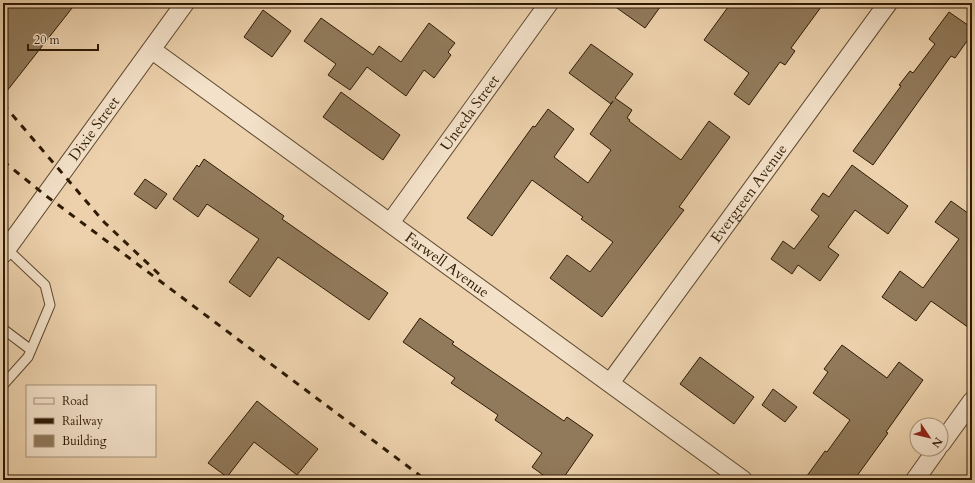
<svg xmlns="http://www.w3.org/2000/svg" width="975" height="483" viewBox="0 0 975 483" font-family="Cardo,serif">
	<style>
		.building { fill: #917a5b; stroke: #2f1b04 }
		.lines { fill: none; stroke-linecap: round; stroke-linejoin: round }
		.lane-casing { stroke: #5e482e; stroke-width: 11 }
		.street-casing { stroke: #5e482e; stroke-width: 20 }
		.lane { stroke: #f3e1c9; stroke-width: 9 }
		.street { stroke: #f3e1c9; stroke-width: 18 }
		.rail { stroke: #2f1b04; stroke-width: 3; stroke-dasharray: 7 7; stroke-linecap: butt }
		.labels { text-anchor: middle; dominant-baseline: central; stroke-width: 4; stroke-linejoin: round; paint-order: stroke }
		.street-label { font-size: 15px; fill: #2f1b04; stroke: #f3e1c9 }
	</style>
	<rect width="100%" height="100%" fill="#ecd1ac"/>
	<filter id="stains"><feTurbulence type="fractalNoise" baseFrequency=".005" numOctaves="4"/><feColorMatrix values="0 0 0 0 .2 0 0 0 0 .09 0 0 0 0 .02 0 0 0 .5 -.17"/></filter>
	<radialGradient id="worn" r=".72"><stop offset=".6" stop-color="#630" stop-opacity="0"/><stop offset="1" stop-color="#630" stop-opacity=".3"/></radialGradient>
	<path class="building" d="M 3,3 L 76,3 L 3,96 Z
		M 610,3 L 663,3 L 645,28 Z
		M 731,3 L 824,3 L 791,48 L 795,51 L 785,65 L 780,62 L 749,105 L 734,94 L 749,73 L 704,40 Z
		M 263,10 L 291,31 L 272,57 L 244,37 Z
		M 949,12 L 972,28 L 972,34 L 955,58 L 951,56 L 873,165 L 853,151 L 901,86 L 899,85 L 910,71 L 913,73 L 935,44 L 929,39 Z
		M 321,18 L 373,55 L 379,46 L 401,62 L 429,23 L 455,43 L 448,52 L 451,55 L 434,78 L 424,70 L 406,96 L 367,67 L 350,90 L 328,75 L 336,64 L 304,41 Z
		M 591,44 L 633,74 L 615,98 L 632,110 L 627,118 L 630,120 L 629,121 L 681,160 L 709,121 L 730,137 L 679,207 L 684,210 L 602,317 L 550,278 L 567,255 L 590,272 L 613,242 L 581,219 L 583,217 L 532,180 L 492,236 L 467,218 L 533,126 L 535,127 L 548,109 L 574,129 L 554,157 L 588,183 L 611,150 L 590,134 L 613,101 L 611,104 L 569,73 Z
		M 341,92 L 400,135 L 383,160 L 323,117 Z
		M 204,159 L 284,216 L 282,219 L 388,293 L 369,320 L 278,257 L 250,297 L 229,282 L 259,239 L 207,204 L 198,217 L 173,199 L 197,165 L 199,167 Z
		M 852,165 L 908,206 L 888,234 L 855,210 L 828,247 L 839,255 L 820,281 L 798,265 L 792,274 L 771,259 L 783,241 L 794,249 L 819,216 L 811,210 L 823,193 L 829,197 Z
		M 145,179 L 167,194 L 156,209 L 134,194 Z
		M 951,201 L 972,216 L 972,330 L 931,301 L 916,321 L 882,297 L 900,271 L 923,288 L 959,239 L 935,222 Z
		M 420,318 L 454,342 L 452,344 L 564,421 L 567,417 L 593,435 L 562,480 L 550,480 L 532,467 L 542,453 L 495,420 L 498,415 L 451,383 L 455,378 L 403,342 Z
		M 842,345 L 887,378 L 899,362 L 923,380 L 886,432 L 888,433 L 854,480 L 804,480 L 825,451 L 827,452 L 850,420 L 813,393 L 828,372 L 824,369 Z
		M 700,357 L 754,397 L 734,424 L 680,384 Z
		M 773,389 L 797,407 L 785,422 L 762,405 Z
		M 257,401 L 318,449 L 297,475 L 254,442 L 227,477 L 208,463 Z"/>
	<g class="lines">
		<g class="lane-casing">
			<path id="lane" d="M 3,329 L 31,350
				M 3,385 L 28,357 L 50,305 L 45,285 L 7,249"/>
		</g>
		<g class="street-casing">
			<g id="street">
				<path id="s1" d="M 152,50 L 743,480"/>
				<path id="s2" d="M 390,223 L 549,3"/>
				<path id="s3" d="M 3,254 L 185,3"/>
				<path id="s4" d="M 610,383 L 888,3"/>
				<path d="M 941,444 L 972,401"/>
				<path d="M 915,480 L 937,449"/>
			</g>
		</g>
		<use href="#lane" class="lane"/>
		<use href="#street" class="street"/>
		<path class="rail" d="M 3,104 L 104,222 L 161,276
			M 3,161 L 45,195 L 426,480"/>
	</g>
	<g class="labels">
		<g class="street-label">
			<text stroke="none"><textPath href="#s2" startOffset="136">Uneeda Street</textPath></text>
			<text stroke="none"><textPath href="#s3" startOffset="155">Dixie Street</textPath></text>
			<text stroke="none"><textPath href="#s4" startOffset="235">Evergreen Avenue</textPath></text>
			<text stroke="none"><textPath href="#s1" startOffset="365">Farwell Avenue</textPath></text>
		</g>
	</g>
	<rect width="975" height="483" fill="none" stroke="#ecd1ac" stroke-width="16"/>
	<rect x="4" y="4" width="967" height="475" fill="none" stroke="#2f1b04" stroke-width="2"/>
	<rect x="8" y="8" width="959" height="467" fill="none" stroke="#2f1b04"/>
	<rect x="26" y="385" width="130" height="72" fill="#f3e1c9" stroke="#a5927a"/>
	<rect x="34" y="398" width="20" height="6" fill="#f3e1c9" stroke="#a5927a"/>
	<text x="62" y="405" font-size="12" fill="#2f1b04">Road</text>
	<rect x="34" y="418" width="20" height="6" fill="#2f1b04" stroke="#a5927a"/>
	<text x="62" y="425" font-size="12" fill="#2f1b04">Railway</text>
	<rect x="34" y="435" width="20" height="12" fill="#917a5b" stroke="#a5927a"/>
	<text x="62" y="445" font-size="12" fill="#2f1b04">Building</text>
	<g transform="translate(929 437) rotate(125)"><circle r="19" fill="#f3e1c9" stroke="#a5927a"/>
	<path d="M0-3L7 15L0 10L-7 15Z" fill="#8f2418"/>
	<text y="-6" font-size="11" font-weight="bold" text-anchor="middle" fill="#2f1b04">N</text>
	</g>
	<path d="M28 44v6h70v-6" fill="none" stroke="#2f1b04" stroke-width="2"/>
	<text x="34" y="44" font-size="12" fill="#2f1b04" stroke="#f3e1c9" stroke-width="3" paint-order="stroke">20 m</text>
	<rect width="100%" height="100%" filter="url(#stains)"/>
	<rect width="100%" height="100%" fill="url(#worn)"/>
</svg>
